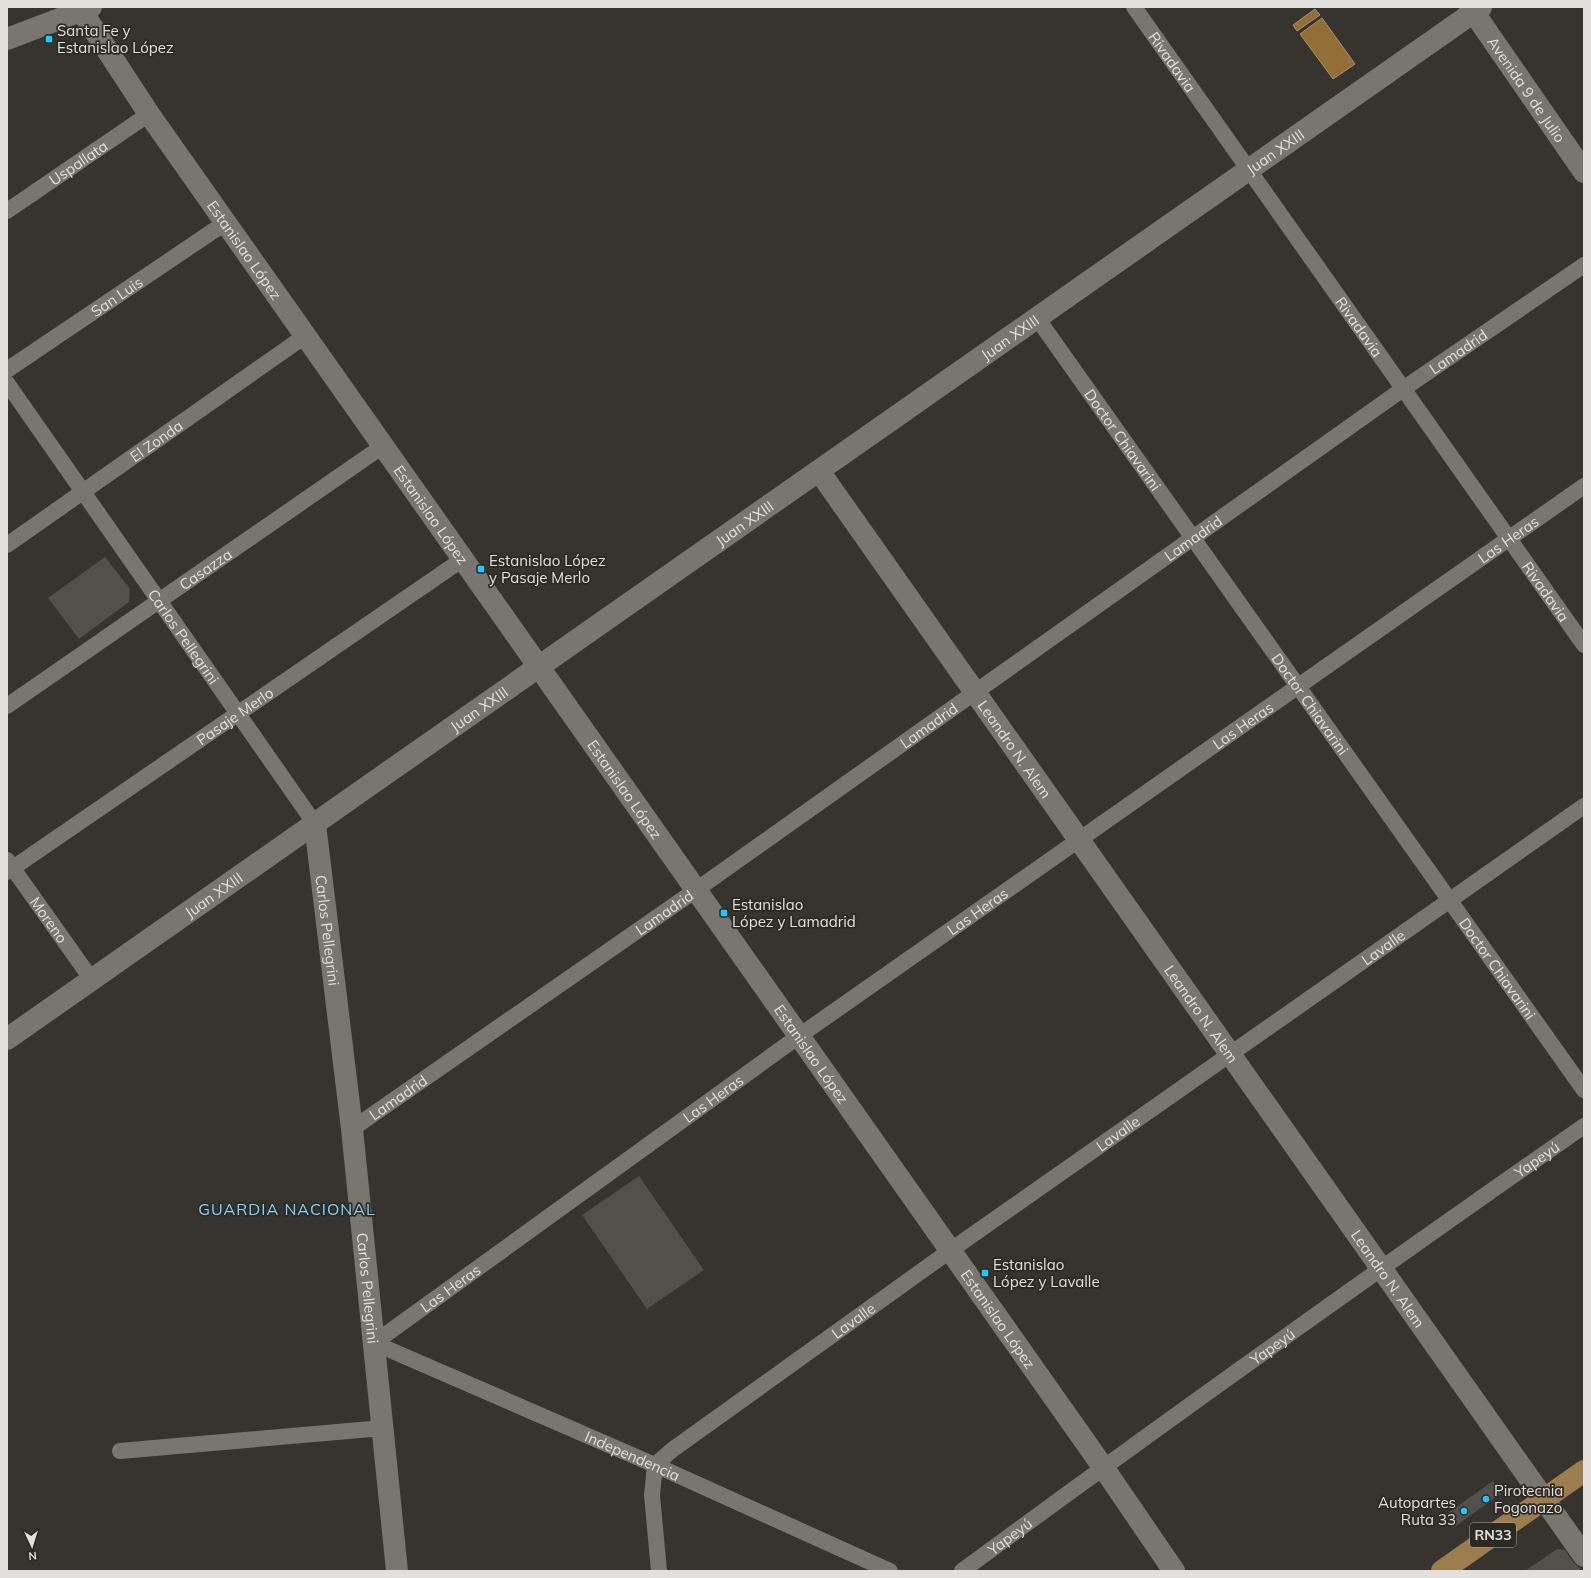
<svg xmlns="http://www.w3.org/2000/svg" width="1591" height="1578" viewBox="0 0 1591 1578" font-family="Mulish,sans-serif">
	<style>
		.water { fill: #936e37; stroke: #ab9069 }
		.building { fill: #534f4a }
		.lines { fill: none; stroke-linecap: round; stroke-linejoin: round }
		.street { stroke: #797570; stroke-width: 16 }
		.secondary { stroke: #797570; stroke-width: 22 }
		.primary { stroke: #9c7d4d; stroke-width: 22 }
		.poi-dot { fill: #1ec9fd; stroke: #2d2925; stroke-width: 1.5 }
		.labels { text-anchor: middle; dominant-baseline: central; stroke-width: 3.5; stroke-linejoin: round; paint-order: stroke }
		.shield { fill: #2d2925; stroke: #aca9a6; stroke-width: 1 }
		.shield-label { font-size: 14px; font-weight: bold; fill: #e2e0dd }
		.poi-label { font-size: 15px; fill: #e2e0dd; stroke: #2d2925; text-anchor: start }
		.street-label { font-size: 15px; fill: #e2e0dd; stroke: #2d2925 }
		.neighbourhood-label { font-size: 16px; letter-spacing: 1px; fill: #7dd7fb; stroke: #2d2925 }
	</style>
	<rect width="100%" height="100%" fill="#37332f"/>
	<path class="water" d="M 1315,9 L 1320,15 L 1297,31 L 1293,25 Z
		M 1322,18 L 1355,64 L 1333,79 L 1300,34 Z"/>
	<path class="building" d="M 105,557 L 130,589 L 129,602 L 79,639 L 48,598 Z
		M 639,1176 L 704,1270 L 647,1309 L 582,1215 Z
		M 1493,1481 L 1502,1493 L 1453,1528 L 1445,1515 Z
		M 1557,1549 L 1565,1550 L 1574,1563 L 1582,1571 L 1525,1571 Z"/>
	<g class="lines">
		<g class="street">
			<path id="s1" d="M 1134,7 L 1584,645"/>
			<path id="s2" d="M 7,211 L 149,114"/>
			<path id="s3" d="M 1037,318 L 1584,1090"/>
			<path id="s4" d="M 7,370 L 225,223"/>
			<path id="s5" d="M 7,383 L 315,824"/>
			<path id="s6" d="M 7,545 L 305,336"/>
			<path id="s7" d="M 7,706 L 383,446"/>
			<path id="s8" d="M 7,860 L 92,980"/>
			<path id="s9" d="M 7,872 L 463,559"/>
			<path id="s10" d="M 352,1129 L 696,890 L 1403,389 L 1584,265"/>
			<path id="s11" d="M 374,1343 L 799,1036 L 1584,486"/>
			<path id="s12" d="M 374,1343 L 655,1465 L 890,1571"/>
			<path d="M 120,1451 L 383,1428"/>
			<path id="s13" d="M 659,1571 L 652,1495 L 655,1465 L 672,1450 L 951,1250 L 1584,806"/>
			<path id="s14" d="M 962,1571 C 1167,1420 1375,1272 1584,1126"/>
		</g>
		<g class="secondary">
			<path id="s15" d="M 79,7 L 149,114 L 1103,1467 L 1174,1571"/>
			<path id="s16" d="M 1470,7 L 1584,172"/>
			<path d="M 7,39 L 91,7"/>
			<path id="s17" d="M 819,471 L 1584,1556"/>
			<path id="s18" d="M 315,824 L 352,1129 L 397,1571"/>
			<path id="s19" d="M 7,1039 L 1481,7"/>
		</g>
		<path class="primary" d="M 1442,1571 L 1584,1471"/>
	</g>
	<g class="poi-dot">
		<rect x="45" y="35" width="8" height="8" rx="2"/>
		<rect x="477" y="565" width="8" height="8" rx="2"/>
		<rect x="720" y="909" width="8" height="8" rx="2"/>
		<rect x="981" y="1269" width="8" height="8" rx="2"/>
		<circle cx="1486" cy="1499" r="4"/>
		<circle cx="1464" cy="1511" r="4"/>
	</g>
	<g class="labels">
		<rect class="shield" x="1470" y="1523" width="46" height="24" rx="3"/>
		<g class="shield-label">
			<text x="1493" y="1535">RN33</text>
		</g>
		<g class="poi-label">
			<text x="57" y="30">Santa Fe y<tspan x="57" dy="17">Estanislao López</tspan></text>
			<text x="489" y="560">Estanislao López<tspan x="489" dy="17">y Pasaje Merlo</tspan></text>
			<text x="732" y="904">Estanislao<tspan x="732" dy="17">López y Lamadrid</tspan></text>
			<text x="993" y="1264">Estanislao<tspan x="993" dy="17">López y Lavalle</tspan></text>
			<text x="1494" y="1490">Pirotecnia<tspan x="1494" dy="17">Fogonazo</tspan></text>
			<text x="1456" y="1502" text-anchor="end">Autopartes<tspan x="1456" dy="17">Ruta 33</tspan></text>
		</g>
		<g class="street-label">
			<text stroke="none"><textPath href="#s1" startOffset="67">Rivadavia</textPath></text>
			<text stroke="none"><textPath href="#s16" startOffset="100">Avenida 9 de Julio</textPath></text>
			<text stroke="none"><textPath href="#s19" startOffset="1548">Juan XXIII</textPath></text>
			<text stroke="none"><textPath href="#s2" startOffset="86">Uspallata</textPath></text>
			<text stroke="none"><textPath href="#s15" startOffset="294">Estanislao López</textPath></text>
			<text stroke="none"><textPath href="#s4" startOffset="132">San Luis</textPath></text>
			<text stroke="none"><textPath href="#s1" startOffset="391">Rivadavia</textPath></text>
			<text stroke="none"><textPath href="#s19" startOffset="1224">Juan XXIII</textPath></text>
			<text stroke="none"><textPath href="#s10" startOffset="1352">Lamadrid</textPath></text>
			<text stroke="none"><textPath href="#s3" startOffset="149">Doctor Chiavarini</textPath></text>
			<text stroke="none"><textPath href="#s6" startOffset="182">El Zonda</textPath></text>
			<text stroke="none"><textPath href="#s15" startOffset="618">Estanislao López</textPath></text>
			<text stroke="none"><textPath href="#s19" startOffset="900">Juan XXIII</textPath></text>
			<text stroke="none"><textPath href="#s10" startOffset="1028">Lamadrid</textPath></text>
			<text stroke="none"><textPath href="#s11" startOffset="1390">Las Heras</textPath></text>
			<text stroke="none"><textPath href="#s7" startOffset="241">Casazza</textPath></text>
			<text stroke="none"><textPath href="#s1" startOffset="715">Rivadavia</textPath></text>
			<text stroke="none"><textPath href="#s5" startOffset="309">Carlos Pellegrini</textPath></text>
			<text stroke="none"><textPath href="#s3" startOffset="473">Doctor Chiavarini</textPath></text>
			<text stroke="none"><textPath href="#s19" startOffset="576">Juan XXIII</textPath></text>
			<text stroke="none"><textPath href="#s9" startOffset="276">Pasaje Merlo</textPath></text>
			<text stroke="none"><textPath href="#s10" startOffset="704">Lamadrid</textPath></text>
			<text stroke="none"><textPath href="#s11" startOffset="1066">Las Heras</textPath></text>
			<text stroke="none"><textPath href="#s17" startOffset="340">Leandro N. Alem</textPath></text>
			<text stroke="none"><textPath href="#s15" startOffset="954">Estanislao López</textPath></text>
			<text stroke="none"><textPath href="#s19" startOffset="252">Juan XXIII</textPath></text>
			<text stroke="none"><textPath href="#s10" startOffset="380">Lamadrid</textPath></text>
			<text stroke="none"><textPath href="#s11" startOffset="742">Las Heras</textPath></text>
			<text stroke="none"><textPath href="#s8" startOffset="73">Moreno</textPath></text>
			<text stroke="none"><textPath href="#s18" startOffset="107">Carlos Pellegrini</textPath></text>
			<text stroke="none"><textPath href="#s13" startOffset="1000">Lavalle</textPath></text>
			<text stroke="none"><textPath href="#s3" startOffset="797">Doctor Chiavarini</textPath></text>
			<text stroke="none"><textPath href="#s17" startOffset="664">Leandro N. Alem</textPath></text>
			<text stroke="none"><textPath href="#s15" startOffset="1278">Estanislao López</textPath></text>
			<text stroke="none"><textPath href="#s10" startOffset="56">Lamadrid</textPath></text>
			<text stroke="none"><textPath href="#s11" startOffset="418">Las Heras</textPath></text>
			<text stroke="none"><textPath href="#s13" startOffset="676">Lavalle</textPath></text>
			<text stroke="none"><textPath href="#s14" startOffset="707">Yapeyú</textPath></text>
			<text stroke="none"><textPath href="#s17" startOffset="988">Leandro N. Alem</textPath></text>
			<text stroke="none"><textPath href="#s18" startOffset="467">Carlos Pellegrini</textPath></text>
			<text stroke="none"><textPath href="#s11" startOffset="94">Las Heras</textPath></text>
			<text stroke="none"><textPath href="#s15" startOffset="1602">Estanislao López</textPath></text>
			<text stroke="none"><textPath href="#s13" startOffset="352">Lavalle</textPath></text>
			<text stroke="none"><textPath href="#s14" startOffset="383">Yapeyú</textPath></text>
			<text stroke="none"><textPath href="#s12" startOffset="282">Independencia</textPath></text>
			<text stroke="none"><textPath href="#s14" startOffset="59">Yapeyú</textPath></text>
		</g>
		<g class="neighbourhood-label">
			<text x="287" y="1209">GUARDIA NACIONAL</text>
		</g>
	</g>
	<rect width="1591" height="1578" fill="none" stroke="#e2e0dd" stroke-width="16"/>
	<g transform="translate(32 1546) rotate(176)" stroke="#2d2925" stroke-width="3" paint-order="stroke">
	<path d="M0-3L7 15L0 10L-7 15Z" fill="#e2e0dd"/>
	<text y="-6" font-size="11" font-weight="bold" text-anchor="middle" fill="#e2e0dd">N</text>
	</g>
</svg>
